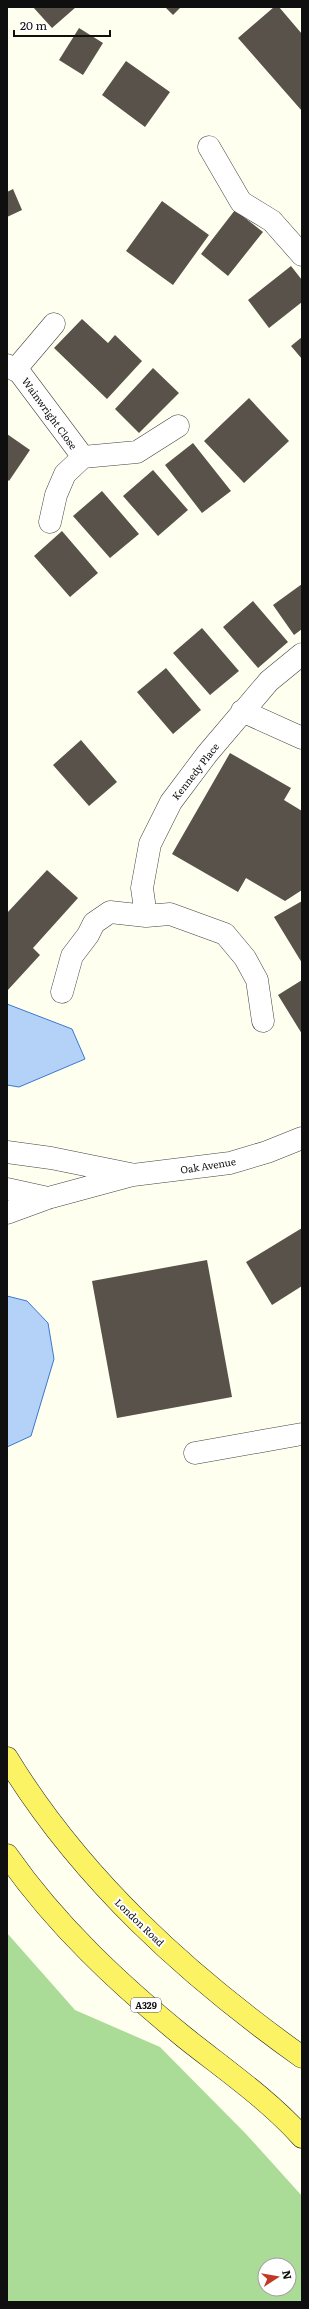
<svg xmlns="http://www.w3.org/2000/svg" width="309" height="2309" viewBox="0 0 309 2309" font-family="Literata,serif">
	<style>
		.forest { fill: #aadc97; fill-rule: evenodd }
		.water { fill: #b4d2f8; stroke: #3978d0 }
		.building { fill: #58524b }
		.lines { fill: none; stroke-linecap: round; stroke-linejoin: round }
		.minor-casing { stroke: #424242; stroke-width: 23 }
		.major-casing { stroke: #202020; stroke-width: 23 }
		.minor { stroke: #fff; stroke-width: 22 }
		.major { stroke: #fbf264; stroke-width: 22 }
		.labels { text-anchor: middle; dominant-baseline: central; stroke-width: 4; stroke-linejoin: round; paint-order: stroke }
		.shield { fill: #fff; stroke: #575757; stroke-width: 1 }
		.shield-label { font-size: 9px; font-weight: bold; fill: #0f0f0f }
		.street-label { font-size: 10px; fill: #0f0f0f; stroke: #fff }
	</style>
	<rect width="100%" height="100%" fill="#fffff0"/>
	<path class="forest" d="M 7,1933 L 75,2010 L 160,2047 L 246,2134 L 302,2196 L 302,2302 L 7,2302 ZM 265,2265 L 289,2265 L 289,2289 L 265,2289 Z"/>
	<path class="water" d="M 7,1004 L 72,1029 L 85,1059 L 19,1087 L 7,1085 Z
		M 7,1296 L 27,1301 L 48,1323 L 54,1359 L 31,1436 L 7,1447 Z"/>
	<path class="building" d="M 33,7 L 76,7 L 52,28 Z
		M 165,7 L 181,7 L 173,15 Z
		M 274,7 L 279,7 L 302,34 L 302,111 L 238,38 Z
		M 79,28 L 103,43 L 83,75 L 59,60 Z
		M 126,61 L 170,92 L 145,127 L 102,95 Z
		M 13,189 L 22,210 L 7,217 L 7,192 Z
		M 162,201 L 209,235 L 173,285 L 126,251 Z
		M 235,210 L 263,232 L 228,276 L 201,254 Z
		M 291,266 L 302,280 L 302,302 L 269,328 L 248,300 Z
		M 82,319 L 108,343 L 115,335 L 142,361 L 107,399 L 54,348 Z
		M 302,337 L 302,359 L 291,346 Z
		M 153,368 L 179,393 L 139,433 L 115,409 Z
		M 249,398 L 289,441 L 244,483 L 204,441 Z
		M 7,434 L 30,450 L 9,481 L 7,479 Z
		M 193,443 L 231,491 L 202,513 L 165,465 Z
		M 153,470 L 188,510 L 158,536 L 123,496 Z
		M 102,491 L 139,534 L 110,558 L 73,516 Z
		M 62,531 L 98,573 L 70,597 L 34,556 Z
		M 302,584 L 302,629 L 294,635 L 273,605 Z
		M 253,601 L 288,642 L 258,668 L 223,627 Z
		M 202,628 L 239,671 L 210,695 L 173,653 Z
		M 166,668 L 201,710 L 173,734 L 137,692 Z
		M 81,740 L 117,782 L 89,806 L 53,765 Z
		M 230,753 L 291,788 L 284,800 L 302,811 L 302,890 L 285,901 L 246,878 L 238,892 L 172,854 Z
		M 47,870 L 78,898 L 33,948 L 40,955 L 7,991 L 7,913 Z
		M 302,901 L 302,963 L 274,917 Z
		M 302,980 L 302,1034 L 278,995 Z
		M 302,1228 L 302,1286 L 272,1305 L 246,1262 Z
		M 207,1260 L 232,1397 L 117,1418 L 92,1281 Z"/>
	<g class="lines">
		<g class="minor-casing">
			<path id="minor" d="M 209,147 L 241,202 L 272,221 L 302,255
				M 7,365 L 20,373 L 83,457
				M 15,370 L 54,324
				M 50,522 L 56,495 L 65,474 L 83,457 L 137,452 L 178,426
				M 242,711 L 302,738
				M 146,916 L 142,888 L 150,844 L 171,802 L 207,754 L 269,681 L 302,654
				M 62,992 L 72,956 L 88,935 L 94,923 L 110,912 L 146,916 L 170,914 L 225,934 L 245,958 L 257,980 L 263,1021
				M 7,1152 L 51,1158 L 130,1174
				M 7,1189 L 48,1198
				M 7,1213 L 48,1198 L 133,1175 L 230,1163 L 267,1152 L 302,1138
				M 195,1453 L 302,1434"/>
		</g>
		<g class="major-casing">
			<path id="major" d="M 7,1758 C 81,1879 187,1975 302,2057
				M 7,1855 C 56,1925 118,1983 184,2037 C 224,2069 268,2099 302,2137"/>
		</g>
		<use href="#minor" class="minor"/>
		<use href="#major" class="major"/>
	</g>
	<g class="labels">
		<rect class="shield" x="131" y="1998" width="30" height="14" rx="3"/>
		<g class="shield-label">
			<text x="146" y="2005">A329</text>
		</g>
		<g class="street-label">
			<text transform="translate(50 413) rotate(54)">Wainwright Close</text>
			<text transform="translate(195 771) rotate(-52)">Kennedy Place</text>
			<text transform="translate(208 1165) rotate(-9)">Oak Avenue</text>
			<text transform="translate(140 1922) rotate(44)">London Road</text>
		</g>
	</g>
	<rect width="309" height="2309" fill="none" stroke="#0f0f0f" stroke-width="16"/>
	<g transform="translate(277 2277) rotate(78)"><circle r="19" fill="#ffffff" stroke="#9f9f9f"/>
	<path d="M0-3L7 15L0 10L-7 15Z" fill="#c23823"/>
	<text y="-6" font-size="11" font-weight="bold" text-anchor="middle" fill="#0f0f0f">N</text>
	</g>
	<path d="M14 30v6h96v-6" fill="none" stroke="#0f0f0f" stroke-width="2"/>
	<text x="20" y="30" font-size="12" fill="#0f0f0f" stroke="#ffffff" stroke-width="3" paint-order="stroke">20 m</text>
</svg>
